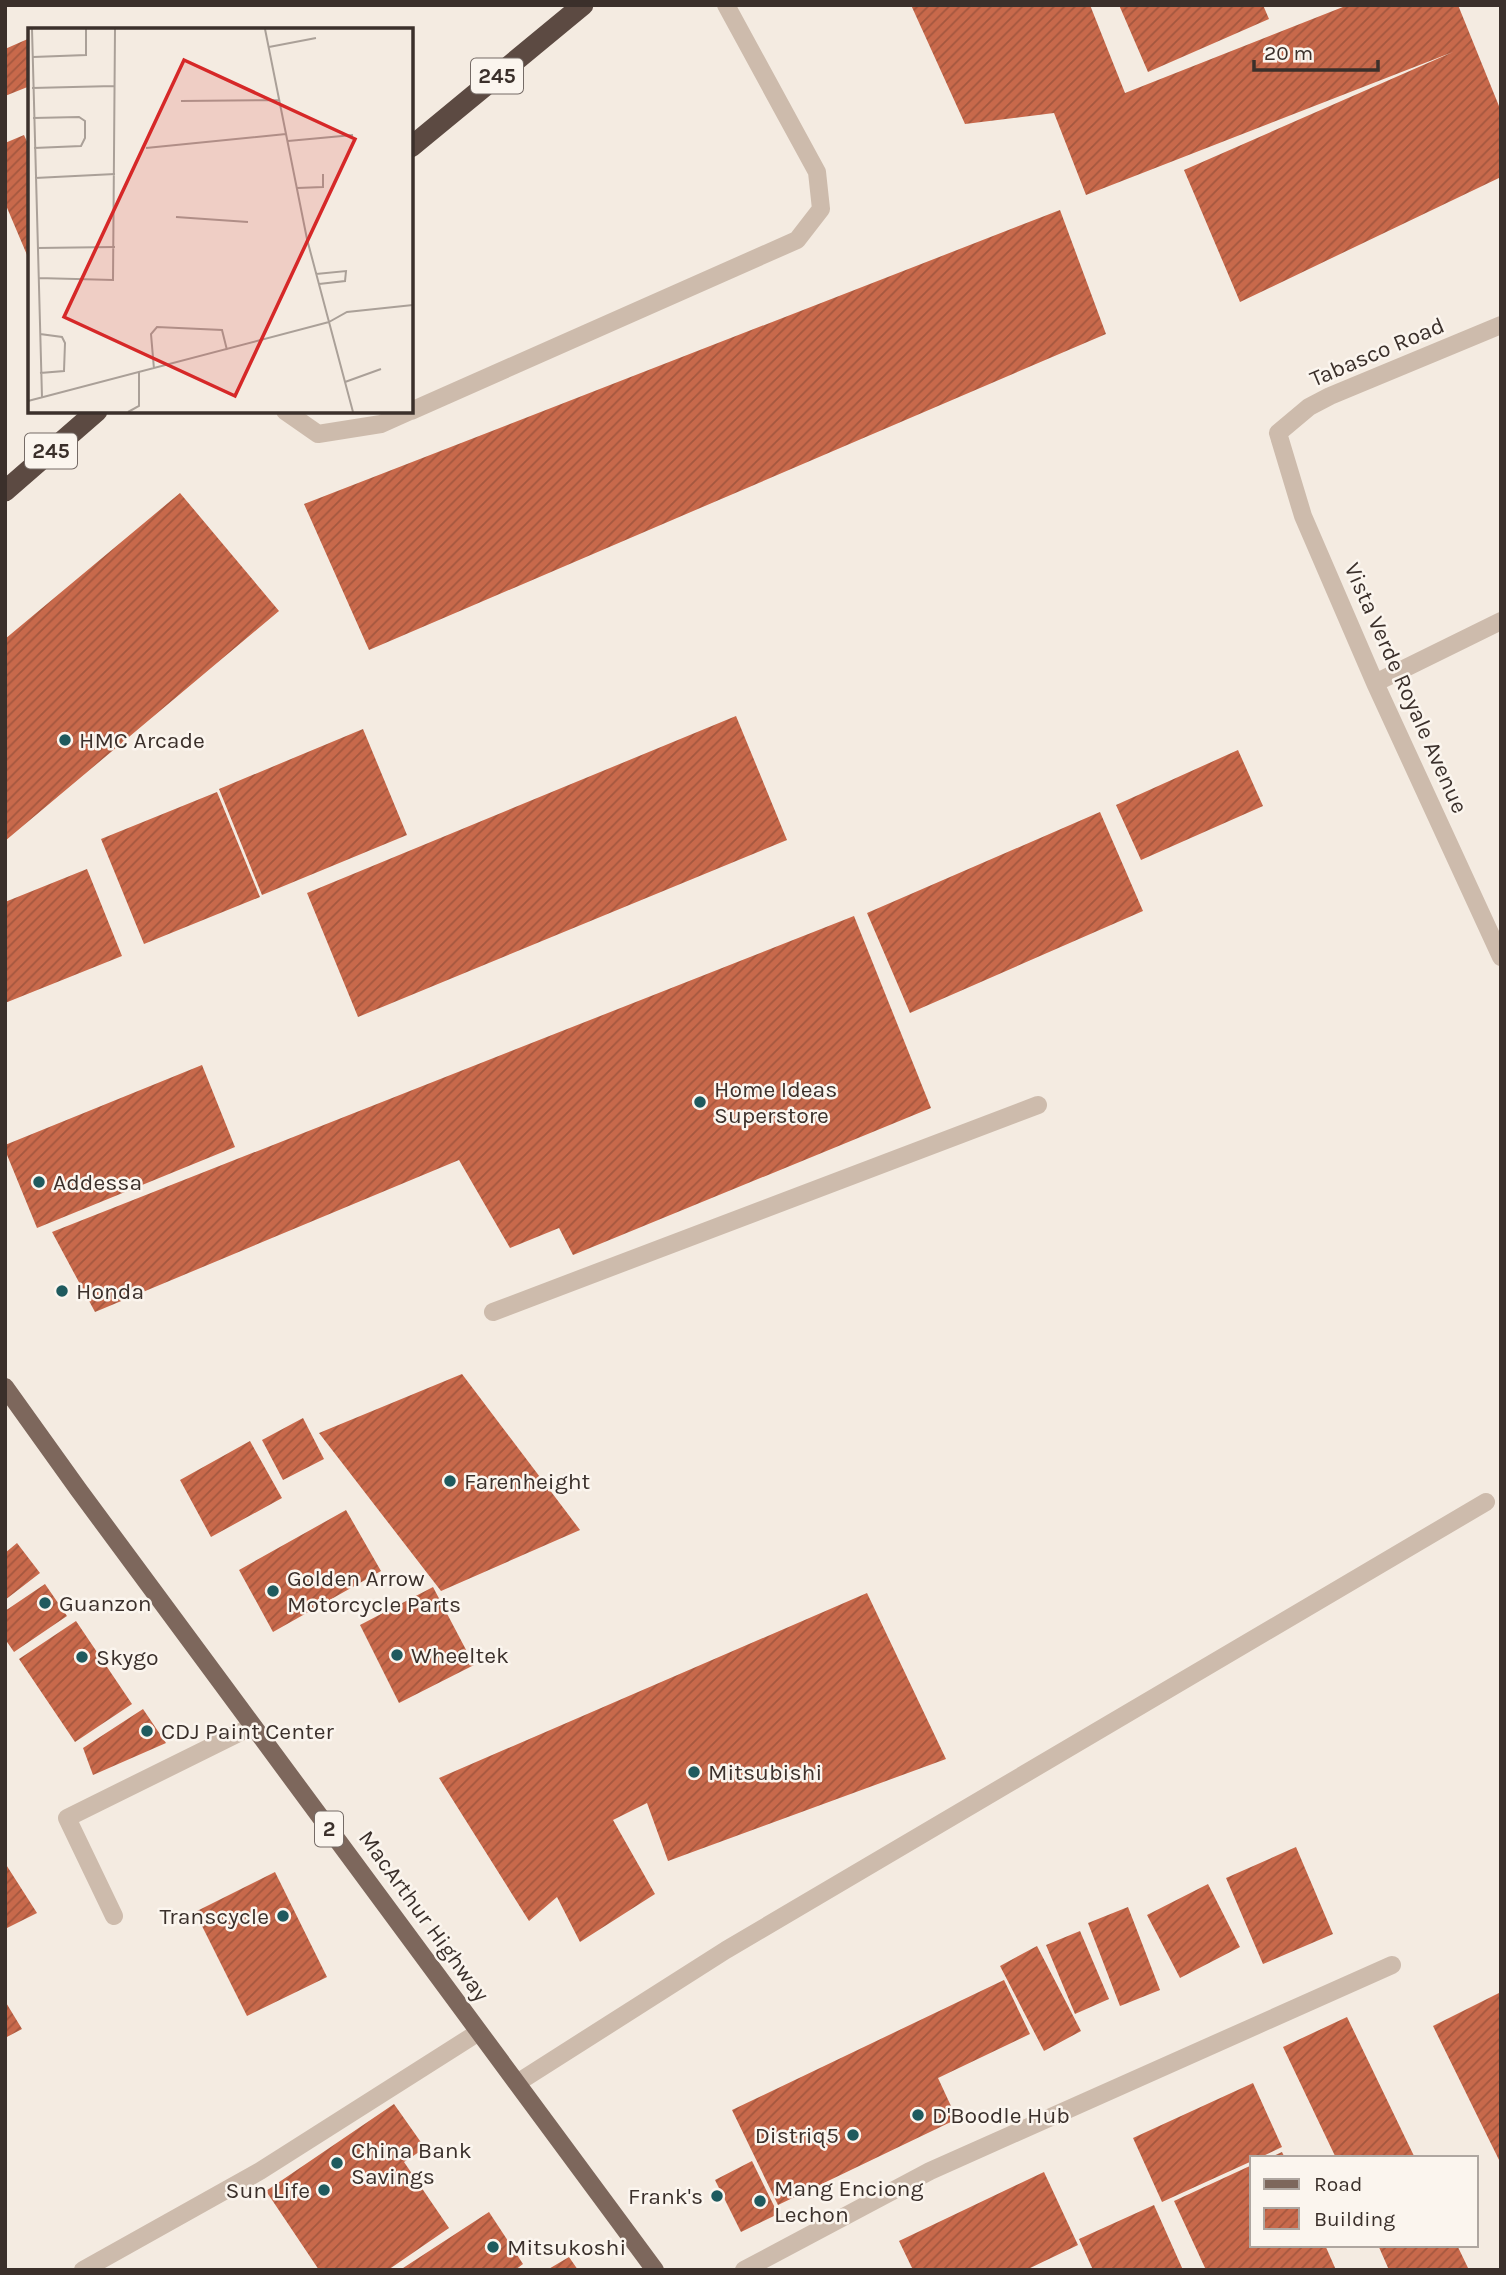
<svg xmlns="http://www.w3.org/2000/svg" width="1506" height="2275" viewBox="0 0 1506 2275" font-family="Karla,sans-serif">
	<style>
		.building { fill: url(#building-hatch) }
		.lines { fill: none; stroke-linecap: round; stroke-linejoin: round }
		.minor { stroke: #cdbbac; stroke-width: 18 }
		.major { stroke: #7d675c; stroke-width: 18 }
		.highway { stroke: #5c4a42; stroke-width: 21 }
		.poi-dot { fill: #1f5a5e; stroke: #fbf5ee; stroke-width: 2.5 }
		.labels { text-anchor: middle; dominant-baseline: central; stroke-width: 5; stroke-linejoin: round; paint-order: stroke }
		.shield { fill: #fbf5ee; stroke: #756b66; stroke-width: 2 }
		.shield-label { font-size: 21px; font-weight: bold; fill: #3b302b }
		.street-label { font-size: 23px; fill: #3b302b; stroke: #fbf5ee }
		.poi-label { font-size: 23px; fill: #3b302b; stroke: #fbf5ee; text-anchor: start }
		.inset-road { fill: none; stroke: #aaa098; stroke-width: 2 }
		.view { fill: #d62828; fill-opacity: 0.15; stroke: #d62828; stroke-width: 3.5 }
		.inset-edge { fill: none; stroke: #3b302b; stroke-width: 3.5 }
	</style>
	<defs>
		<pattern id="building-hatch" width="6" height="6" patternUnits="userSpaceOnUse" patternTransform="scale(1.75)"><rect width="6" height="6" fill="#c8694b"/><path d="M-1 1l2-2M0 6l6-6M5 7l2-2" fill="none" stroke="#a4573f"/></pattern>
	</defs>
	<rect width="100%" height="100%" fill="#f4ebe1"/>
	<path class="building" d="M 911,5 L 1090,5 L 1125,93 L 1348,5 L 1458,5 L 1501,111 L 1501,177 L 1240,302 L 1184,170 L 1453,52 L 1086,195 L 1054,113 L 965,124 Z
		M 1119,5 L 1263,5 L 1269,19 L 1148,72 Z
		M 30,38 L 30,86 L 5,96 L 5,49 Z
		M 24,135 L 30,148 L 30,262 L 5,203 L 5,143 Z
		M 1060,210 L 1106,334 L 369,650 L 304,504 Z
		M 180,493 L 279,611 L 5,841 L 5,639 Z
		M 736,716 L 787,840 L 358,1017 L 307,893 Z
		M 363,729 L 407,835 L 262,895 L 219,789 Z
		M 1238,750 L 1263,806 L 1141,860 L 1116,805 Z
		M 217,792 L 260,897 L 144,944 L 101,839 Z
		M 1100,812 L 1143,911 L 910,1013 L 867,913 Z
		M 87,869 L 122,956 L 5,1003 L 5,902 Z
		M 854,916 L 931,1108 L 573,1255 L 559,1228 L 510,1248 L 459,1160 L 95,1312 L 52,1232 Z
		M 202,1065 L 235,1147 L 37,1228 L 5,1150 L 5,1145 Z
		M 462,1374 L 580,1530 L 441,1591 L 319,1433 Z
		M 303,1418 L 324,1459 L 283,1480 L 262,1440 Z
		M 250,1441 L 282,1498 L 211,1537 L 180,1480 Z
		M 346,1510 L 381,1571 L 273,1632 L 239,1570 Z
		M 17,1543 L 40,1573 L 5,1600 L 5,1553 Z
		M 45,1584 L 67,1616 L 14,1652 L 5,1639 L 5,1611 Z
		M 433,1587 L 474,1665 L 399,1703 L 360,1625 Z
		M 867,1593 L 946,1759 L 668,1861 L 647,1803 L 613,1820 L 655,1894 L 580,1942 L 557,1897 L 529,1921 L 439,1778 Z
		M 76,1621 L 132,1704 L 75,1742 L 19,1659 Z
		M 143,1709 L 166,1743 L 93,1775 L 83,1748 Z
		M 1296,1847 L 1333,1934 L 1263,1964 L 1226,1878 Z
		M 5,1863 L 37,1913 L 5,1929 Z
		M 275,1872 L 327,1977 L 247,2016 L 195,1912 Z
		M 1208,1884 L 1240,1947 L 1180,1978 L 1147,1915 Z
		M 1128,1907 L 1160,1990 L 1120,2006 L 1088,1923 Z
		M 1080,1931 L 1109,1999 L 1075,2014 L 1046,1945 Z
		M 1037,1946 L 1081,2031 L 1044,2051 L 1000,1966 Z
		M 1004,1980 L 1030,2034 L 938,2078 L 957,2119 L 778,2205 L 732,2110 Z
		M 1501,1992 L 1501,2164 L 1433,2026 Z
		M 5,2001 L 22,2029 L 5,2038 Z
		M 1347,2017 L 1415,2158 L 1336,2158 L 1283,2047 Z
		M 1253,2083 L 1282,2147 L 1259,2158 L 1252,2158 L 1252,2161 L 1162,2202 L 1133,2138 Z
		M 394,2104 L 425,2148 L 404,2162 L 449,2228 L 388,2270 L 319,2270 L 266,2191 Z
		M 1282,2152 L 1285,2158 L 1269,2158 Z
		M 752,2161 L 778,2214 L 741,2232 L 715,2180 Z
		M 1252,2165 L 1252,2245 L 1325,2245 L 1336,2270 L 1206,2270 L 1174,2201 Z
		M 1044,2172 L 1078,2245 L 1026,2270 L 913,2270 L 899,2241 Z
		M 1154,2205 L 1183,2270 L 1093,2270 L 1079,2239 Z
		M 489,2212 L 523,2264 L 515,2270 L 400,2270 Z
		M 1378,2245 L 1457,2245 L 1469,2270 L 1389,2270 Z
		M 569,2257 L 578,2270 L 547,2270 Z"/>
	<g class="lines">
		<path class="minor" d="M 1501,325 L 1330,396 L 1309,407 L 1278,433 L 1303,516 L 1375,683 L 1501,957
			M 285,411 L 318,434 L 381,424 L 410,411
			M 411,411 L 797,240 L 821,209 L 817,172 L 726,5
			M 1375,683 L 1501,621
			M 493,1312 L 1038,1105
			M 114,1916 L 67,1818 L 253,1726
			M 517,2083 L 726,1950 L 1486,1502
			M 83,2270 L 260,2171 L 479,2032
			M 744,2270 L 930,2171 L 1392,1965"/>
		<path class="major" d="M 5,1387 L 78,1489 L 655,2270"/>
		<path class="highway" d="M 411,147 L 583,5
			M 5,491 L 97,411"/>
	</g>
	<g class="poi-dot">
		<circle cx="65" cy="740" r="7"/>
		<circle cx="700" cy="1102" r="7"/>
		<circle cx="39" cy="1182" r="7"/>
		<circle cx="62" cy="1291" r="7"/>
		<circle cx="450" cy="1481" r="7"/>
		<circle cx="273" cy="1591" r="7"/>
		<circle cx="45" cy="1603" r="7"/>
		<circle cx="397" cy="1655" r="7"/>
		<circle cx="82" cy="1657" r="7"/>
		<circle cx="147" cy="1731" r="7"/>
		<circle cx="694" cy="1772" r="7"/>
		<circle cx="283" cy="1916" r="7"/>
		<circle cx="918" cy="2115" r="7"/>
		<circle cx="853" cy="2135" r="7"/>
		<circle cx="337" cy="2163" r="7"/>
		<circle cx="324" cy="2190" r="7"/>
		<circle cx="717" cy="2196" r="7"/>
		<circle cx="760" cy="2201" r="7"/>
		<circle cx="493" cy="2247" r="7"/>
	</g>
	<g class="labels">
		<g class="shield">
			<rect x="471" y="58.5" width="52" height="35" rx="5"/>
			<rect x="25" y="433.5" width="52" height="35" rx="5"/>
			<rect x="315" y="1811.5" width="28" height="35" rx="5"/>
		</g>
		<g class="shield-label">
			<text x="497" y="76">245</text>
			<text x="51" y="451">245</text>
			<text x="329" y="1829">2</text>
		</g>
		<g class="street-label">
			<text transform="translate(1377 352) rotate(-23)">Tabasco Road</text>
			<text transform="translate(1406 688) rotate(66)">Vista Verde Royale Avenue</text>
			<text transform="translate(424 1916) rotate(54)">MacArthur Highway</text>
		</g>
		<g class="poi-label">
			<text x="79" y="740">HMC Arcade</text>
			<text x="714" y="1089">Home Ideas<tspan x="714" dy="26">Superstore</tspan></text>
			<text x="53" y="1182">Addessa</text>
			<text x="76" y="1291">Honda</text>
			<text x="464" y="1481">Farenheight</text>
			<text x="287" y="1578">Golden Arrow<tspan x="287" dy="26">Motorcycle Parts</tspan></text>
			<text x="59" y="1603">Guanzon</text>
			<text x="411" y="1655">Wheeltek</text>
			<text x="96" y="1657">Skygo</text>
			<text x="161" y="1731">CDJ Paint Center</text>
			<text x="708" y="1772">Mitsubishi</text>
			<text x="269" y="1916" text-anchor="end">Transcycle</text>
			<text x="932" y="2115">D'Boodle Hub</text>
			<text x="839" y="2135" text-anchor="end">Distriq5</text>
			<text x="351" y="2150">China Bank<tspan x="351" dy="26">Savings</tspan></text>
			<text x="774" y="2188">Mang Enciong<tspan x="774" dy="26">Lechon</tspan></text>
			<text x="310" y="2190" text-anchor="end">Sun Life</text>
			<text x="703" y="2196" text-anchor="end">Frank's</text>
			<text x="507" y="2247">Mitsukoshi</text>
		</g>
	</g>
	<g transform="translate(28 28)">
		<rect width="385" height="385" fill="#f4ebe1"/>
		<path class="inset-road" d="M 4,1 L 14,369M 237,1 L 279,211 L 301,294M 241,19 L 288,10M 5,29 L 58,27 L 58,1M 4,60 L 86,58M 153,73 L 251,72M 5,90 L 51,89 L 57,93 L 57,110 L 53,118 L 6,120M 260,113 L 325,107M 118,120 L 258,106M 7,150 L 87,146M 269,160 L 295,159 L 295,146M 148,189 L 220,194M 9,220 L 87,219M 288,246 L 318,243 L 317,253 L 291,256M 10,250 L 85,252 L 87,1M 301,294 L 319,284 L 385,277M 12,306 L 34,309 L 37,315 L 36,343 L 12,345M 126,341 L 123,306 L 129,299 L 194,302 L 199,322M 317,354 L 353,341M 0,373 L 301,294 L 325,384M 100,384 L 111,378 L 111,344"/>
		<path class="view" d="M 156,32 L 327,111 L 207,368 L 36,289 Z"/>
		<rect width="385" height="385" class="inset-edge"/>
	</g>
	<rect width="1506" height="2275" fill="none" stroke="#3b302b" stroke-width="14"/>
	<rect x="1250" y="2156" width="228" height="91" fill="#fbf5ee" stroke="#aea6a0" stroke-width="2"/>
	<rect x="1264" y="2179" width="35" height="10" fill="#7d675c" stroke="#aea6a0" stroke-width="2"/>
	<text x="1314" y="2191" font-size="21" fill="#3b302b">Road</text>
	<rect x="1264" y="2208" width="35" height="21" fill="url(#building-hatch)" stroke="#aea6a0" stroke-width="2"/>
	<text x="1314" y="2226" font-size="21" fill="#3b302b">Building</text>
	<path d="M1254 60v10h124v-10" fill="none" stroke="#3b302b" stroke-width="3.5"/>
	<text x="1264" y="60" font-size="21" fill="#3b302b" stroke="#fbf5ee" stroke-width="5" paint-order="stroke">20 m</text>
</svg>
